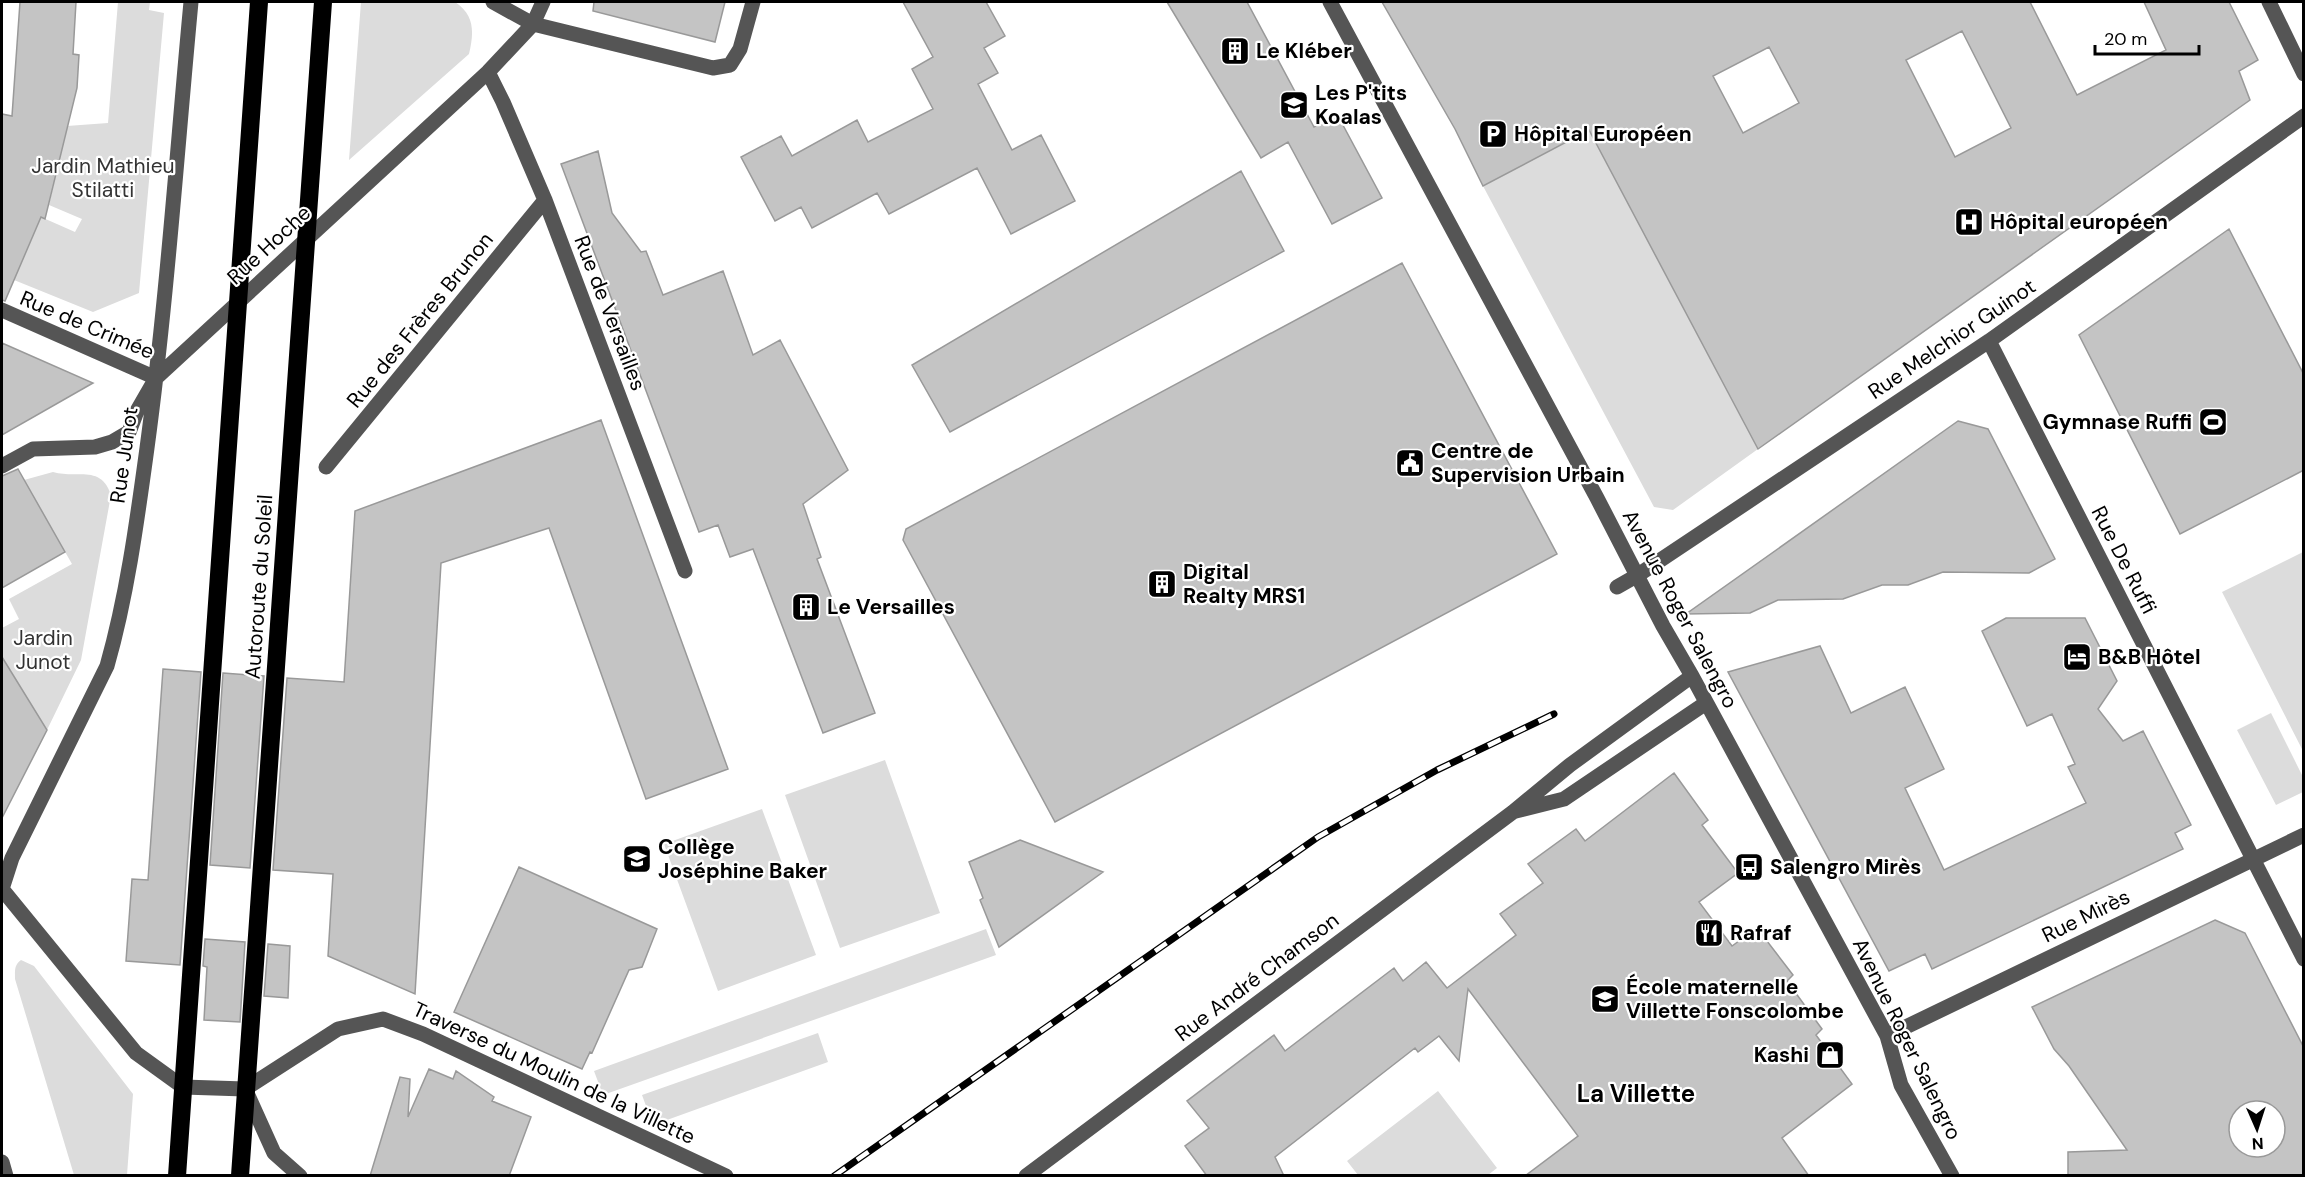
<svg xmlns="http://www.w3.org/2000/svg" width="2305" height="1177" viewBox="0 0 2305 1177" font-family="'DM Sans',sans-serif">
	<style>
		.green { fill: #dcdcdc }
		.building { fill: #c4c4c4; stroke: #999; stroke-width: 1.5; fill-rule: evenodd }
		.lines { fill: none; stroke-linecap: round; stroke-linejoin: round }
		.minor { stroke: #555; stroke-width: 15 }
		.highway { stroke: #000; stroke-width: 18 }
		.rail-casing { stroke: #000; stroke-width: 7 }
		.rail { stroke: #fff; stroke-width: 4.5; stroke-dasharray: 14; stroke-linecap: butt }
		.labels { text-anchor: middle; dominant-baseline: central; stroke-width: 4.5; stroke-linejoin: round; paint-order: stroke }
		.poi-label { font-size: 21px; font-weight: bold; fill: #000; stroke: #fff; text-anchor: start }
		.park-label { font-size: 21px; fill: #333; stroke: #fff }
		.street-label { font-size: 21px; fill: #000; stroke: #fff }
		.quarter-label { font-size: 24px; font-weight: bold; fill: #000; stroke: #fff }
	</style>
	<rect width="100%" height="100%" fill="#fff"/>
	<path class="green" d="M 118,2 L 150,2 L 149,10 L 164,13 L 139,293 L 93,312 L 14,280 L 41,217 L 75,232 L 82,219 L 49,205 L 67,126 L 108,123 Z
		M 361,2 L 455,2 C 475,15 474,33 469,54 L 349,160 Z
		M 1589,130 L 1758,449 L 1673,510 L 1654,507 L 1483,186 Z
		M 53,472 C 77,479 101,464 111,495 L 81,660 L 47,730 L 2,657 L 2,628 L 19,619 L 9,599 L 72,564 L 24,480 Z
		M 2303,552 L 2303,751 L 2222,592 Z
		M 2271,713 L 2303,777 L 2303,792 L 2276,805 L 2237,730 Z
		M 885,760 L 940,913 L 840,948 L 785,795 Z
		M 762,809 L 816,955 L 718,991 L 664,844 Z
		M 986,929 L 996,955 L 603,1095 L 594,1071 Z
		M 21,960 L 34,966 L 133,1094 L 127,1175 L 74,1175 L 15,979 C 15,971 14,965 21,960 Z
		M 818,1033 L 828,1062 L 653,1125 L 642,1095 Z
		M 1438,1091 L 1497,1168 L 1488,1175 L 1358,1175 L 1347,1161 Z"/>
	<path class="building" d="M 20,2 L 76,2 L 73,54 L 79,55 L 77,88 L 45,219 L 41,217 L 5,301 L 2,300 L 2,114 L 12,116 Z
		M 594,2 L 725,2 L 715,42 L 593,11 Z
		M 903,2 L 986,2 L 1005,36 L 984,48 L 998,73 L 978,84 L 1012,150 L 1041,135 L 1075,201 L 1011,234 L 977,168 L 889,214 L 877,193 L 812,228 L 801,207 L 775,221 L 741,157 L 781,136 L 792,156 L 857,120 L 868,142 L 933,109 L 912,69 L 933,57 Z
		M 1167,2 L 1247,2 L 1314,127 L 1337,114 L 1382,198 L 1332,224 L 1288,142 L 1261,158 Z
		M 1382,2 L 2030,2 L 2077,95 L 2166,50 L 2144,2 L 2229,2 L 2258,60 L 2239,71 L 2250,100 L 1758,449 L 1589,130 L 1483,186 L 1455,129 ZM 1962,31 L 2011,128 L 1955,157 L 1906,60 ZM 1769,47 L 1799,103 L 1743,133 L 1713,76 Z
		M 598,151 L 612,213 L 641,252 L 646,251 L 663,295 L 723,271 L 753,355 L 780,340 L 848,470 L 803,504 L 821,557 L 817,559 L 875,713 L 823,733 L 753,549 L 730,557 L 718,525 L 699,532 L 561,164 Z
		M 1241,171 L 1284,251 L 950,432 L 912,365 Z
		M 2229,229 L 2304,375 L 2304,470 L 2180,534 L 2079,335 Z
		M 1402,263 L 1557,554 L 1055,822 L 903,540 L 906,529 Z
		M 2,343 L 93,383 L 2,435 Z
		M 601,420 L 728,769 L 646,799 L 549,528 L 441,563 L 415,994 L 328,956 L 333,874 L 273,870 L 287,678 L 344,682 L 355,511 Z
		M 1958,421 L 1988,429 L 2055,559 L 2029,573 L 1943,572 L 1908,585 L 1882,585 L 1843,599 L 1778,600 L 1750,613 L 1686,614 Z
		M 18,469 L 65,552 L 2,588 L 2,476 Z
		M 2006,618 L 2085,618 L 2117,681 L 2098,709 L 2123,741 L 2143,731 L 2191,825 L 2175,833 L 2183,849 L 1932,969 L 1925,954 L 1889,971 L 1728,672 L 1820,646 L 1851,713 L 1905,687 L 1944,769 L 1905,788 L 1944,870 L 2086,803 L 2068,767 L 2075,764 L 2052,714 L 2027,726 L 1982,631 Z
		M 2,657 L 47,730 L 2,818 Z
		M 163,669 L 201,672 L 180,965 L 126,961 L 132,879 L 148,880 Z
		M 223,673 L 264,676 L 250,868 L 210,865 Z
		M 1674,773 L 1708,820 L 1702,825 L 1738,873 L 1699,902 L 1732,946 L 1757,928 L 1793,975 L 1787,981 L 1822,1029 L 1816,1035 L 1852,1084 L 1782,1138 L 1809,1176 L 1525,1176 L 1578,1136 L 1468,989 L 1459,1061 L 1439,1036 L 1418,1052 L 1415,1048 L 1275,1157 L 1284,1176 L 1207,1176 L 1185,1146 L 1209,1128 L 1187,1101 L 1274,1035 L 1285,1051 L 1394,968 L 1403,981 L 1426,962 L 1447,988 L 1516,935 L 1500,914 L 1543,883 L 1528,864 L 1576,829 L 1585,841 Z
		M 1020,840 L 1103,872 L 999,947 L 980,900 L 983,898 L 969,862 Z
		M 519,867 L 657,929 L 642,967 L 629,970 L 592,1053 L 590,1052 L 582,1069 L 454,1012 Z
		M 2215,920 L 2245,933 L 2304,1048 L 2304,1176 L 2068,1176 L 2068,1152 L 2127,1150 L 2069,1066 L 2054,1049 L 2032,1007 ZM 2239,1111 L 2275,1111 L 2275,1147 L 2239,1147 Z
		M 205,939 L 245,942 L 240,1022 L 204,1020 L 207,967 L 203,966 Z
		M 268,944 L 290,946 L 288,998 L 264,996 Z
		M 429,1069 L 453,1079 L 456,1071 L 494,1097 L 492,1101 L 531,1117 L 509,1176 L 370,1176 L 400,1077 L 410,1079 L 408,1117 Z"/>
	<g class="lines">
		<path class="minor" d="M 493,2 L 533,24 L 713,68 L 730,65 L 740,49 L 753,2
			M 1330,2 L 1597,498 L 1663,626 L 1692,676 L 1887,1036 L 1901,1085 L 1952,1176
			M 2269,2 L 2304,74
			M 488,72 L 503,102 L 545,200 L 685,571
			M 2,310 L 156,378
			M 1989,341 L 2304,959
			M 2,466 L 33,449 L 95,447 L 112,442 L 129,432 L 137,411 L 156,378 L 488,72 L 533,24 L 543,2
			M 326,467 L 545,200
			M 1617,587 L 1638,575 L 1989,341 L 2304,116
			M 1516,811 L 1564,799 L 1706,703
			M 2,889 L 12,858 L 107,666 C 127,596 137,521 147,448 C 167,300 177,150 191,2
			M 2,889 L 136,1053 L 183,1087 L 245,1089 L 338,1029 L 383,1019 L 423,1034 L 726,1176
			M 1887,1036 L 2304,835
			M 246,1091 L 274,1153 L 300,1176
			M 2,1162 L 6,1176
			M 1026,1176 L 1513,812 L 1570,765 L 1692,676"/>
		<path class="highway" d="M 177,1176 L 259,2
			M 240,1176 L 323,2"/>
		<g class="rail-casing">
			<path id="rail" d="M 834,1176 L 1318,837 L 1437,770 L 1554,714"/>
		</g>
		<use href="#rail" class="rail"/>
	</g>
	<defs>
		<g id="building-square" transform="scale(1.5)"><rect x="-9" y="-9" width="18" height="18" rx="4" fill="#000" stroke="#fff"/><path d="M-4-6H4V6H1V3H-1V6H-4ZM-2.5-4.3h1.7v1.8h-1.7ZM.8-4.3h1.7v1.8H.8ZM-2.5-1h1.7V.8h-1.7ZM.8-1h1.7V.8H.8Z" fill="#fff"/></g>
		<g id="school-square" transform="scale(1.5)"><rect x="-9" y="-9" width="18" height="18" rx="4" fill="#000" stroke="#fff"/><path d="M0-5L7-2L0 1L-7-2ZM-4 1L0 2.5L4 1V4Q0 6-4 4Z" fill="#fff"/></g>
		<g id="parking-square" transform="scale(1.5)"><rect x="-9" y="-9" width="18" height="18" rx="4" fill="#000" stroke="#fff"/><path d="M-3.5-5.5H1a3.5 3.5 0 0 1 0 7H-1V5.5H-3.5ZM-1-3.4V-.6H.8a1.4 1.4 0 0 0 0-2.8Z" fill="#fff"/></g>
		<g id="hospital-square" transform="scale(1.5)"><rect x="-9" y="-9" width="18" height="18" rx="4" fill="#000" stroke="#fff"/><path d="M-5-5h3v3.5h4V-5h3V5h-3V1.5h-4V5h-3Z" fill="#fff"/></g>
		<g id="stadium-square" transform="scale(1.5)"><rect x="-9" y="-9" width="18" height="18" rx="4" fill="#000" stroke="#fff"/><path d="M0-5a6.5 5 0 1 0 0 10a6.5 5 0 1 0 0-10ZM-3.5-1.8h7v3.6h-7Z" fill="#fff"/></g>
		<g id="civic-square" transform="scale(1.5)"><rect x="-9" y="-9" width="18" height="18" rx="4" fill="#000" stroke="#fff"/><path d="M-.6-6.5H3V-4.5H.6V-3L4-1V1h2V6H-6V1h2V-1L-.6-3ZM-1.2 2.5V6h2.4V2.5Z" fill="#fff"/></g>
		<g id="hotel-square" transform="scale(1.5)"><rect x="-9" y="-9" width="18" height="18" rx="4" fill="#000" stroke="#fff"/><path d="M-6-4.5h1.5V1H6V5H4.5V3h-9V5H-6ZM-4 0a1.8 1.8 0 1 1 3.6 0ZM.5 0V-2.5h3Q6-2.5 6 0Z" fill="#fff"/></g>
		<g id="bus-square" transform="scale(1.5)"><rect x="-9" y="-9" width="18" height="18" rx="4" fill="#000" stroke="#fff"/><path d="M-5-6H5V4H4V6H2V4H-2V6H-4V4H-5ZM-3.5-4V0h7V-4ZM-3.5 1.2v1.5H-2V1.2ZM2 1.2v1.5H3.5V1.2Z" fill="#fff"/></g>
		<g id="restaurant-square" transform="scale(1.5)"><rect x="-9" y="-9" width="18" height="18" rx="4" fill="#000" stroke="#fff"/><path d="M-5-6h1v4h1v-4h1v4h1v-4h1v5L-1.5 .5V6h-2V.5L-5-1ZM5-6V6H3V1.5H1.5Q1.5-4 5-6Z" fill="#fff"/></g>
		<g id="shop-square" transform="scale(1.5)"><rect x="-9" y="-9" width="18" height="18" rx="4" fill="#000" stroke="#fff"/><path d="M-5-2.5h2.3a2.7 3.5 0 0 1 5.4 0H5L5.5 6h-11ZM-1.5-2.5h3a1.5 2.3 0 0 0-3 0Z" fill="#fff"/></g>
	</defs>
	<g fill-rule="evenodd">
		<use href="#building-square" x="1235" y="51"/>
		<use href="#school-square" x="1294" y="105"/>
		<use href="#parking-square" x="1493" y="134"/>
		<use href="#hospital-square" x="1969" y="222"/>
		<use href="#stadium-square" x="2213" y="422"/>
		<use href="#civic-square" x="1410" y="463"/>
		<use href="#building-square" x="1162" y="584"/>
		<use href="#building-square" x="806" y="607"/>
		<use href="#hotel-square" x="2077" y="657"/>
		<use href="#school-square" x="637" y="859"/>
		<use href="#bus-square" x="1749" y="867"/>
		<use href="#restaurant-square" x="1709" y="933"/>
		<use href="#school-square" x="1605" y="999"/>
		<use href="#shop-square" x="1830" y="1055"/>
	</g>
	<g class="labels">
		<g class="poi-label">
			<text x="1256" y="51">Le Kléber</text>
			<text x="1315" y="93">Les P'tits<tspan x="1315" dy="24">Koalas</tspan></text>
			<text x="1514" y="134">Hôpital Européen</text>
			<text x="1990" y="222">Hôpital européen</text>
			<text x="2192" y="422" text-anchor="end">Gymnase Ruffi</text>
			<text x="1431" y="451">Centre de<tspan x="1431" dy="24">Supervision Urbain</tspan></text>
			<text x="1183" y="572">Digital<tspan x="1183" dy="24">Realty MRS1</tspan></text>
			<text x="827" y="607">Le Versailles</text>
			<text x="2098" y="657">B&amp;B Hôtel</text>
			<text x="658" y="847">Collège<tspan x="658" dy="24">Joséphine Baker</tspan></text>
			<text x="1770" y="867">Salengro Mirès</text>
			<text x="1730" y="933">Rafraf</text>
			<text x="1626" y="987">École maternelle<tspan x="1626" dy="24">Villette Fonscolombe</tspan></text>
			<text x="1809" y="1055" text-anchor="end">Kashi</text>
		</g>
		<g class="park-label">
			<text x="103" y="166">Jardin Mathieu<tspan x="103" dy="24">Stilatti</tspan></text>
			<text x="43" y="638">Jardin<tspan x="43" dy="24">Junot</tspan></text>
		</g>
		<g class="street-label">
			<text transform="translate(269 245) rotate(-43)">Rue Hoche</text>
			<text transform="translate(610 313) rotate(69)">Rue de Versailles</text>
			<text transform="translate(420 320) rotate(-51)">Rue des Frères Brunon</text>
			<text transform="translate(87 325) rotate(23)">Rue de Crimée</text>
			<text transform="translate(1952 339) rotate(-34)">Rue Melchior Guinot</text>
			<text transform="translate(124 455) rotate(-82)">Rue Junot</text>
			<text transform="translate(2124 560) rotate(63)">Rue De Ruffi</text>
			<text transform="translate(259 587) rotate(-86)">Autoroute du Soleil</text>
			<text transform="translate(1680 609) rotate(62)">Avenue Roger Salengro</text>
			<text transform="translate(2086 916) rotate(-26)">Rue Mirès</text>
			<text transform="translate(1257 977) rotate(-37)">Rue André Chamson</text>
			<text transform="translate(1907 1039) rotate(64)">Avenue Roger Salengro</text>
			<text transform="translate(554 1073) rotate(25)">Traverse du Moulin de la Villette</text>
		</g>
		<g class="quarter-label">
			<text x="1636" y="1093">La Villette</text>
		</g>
	</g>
	<rect width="2305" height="1177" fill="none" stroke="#000000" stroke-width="6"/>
	<g transform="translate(2257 1129) rotate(177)"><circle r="28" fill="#ffffff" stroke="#999999" stroke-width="1.5"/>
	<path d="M0-4.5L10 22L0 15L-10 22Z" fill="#000000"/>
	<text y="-9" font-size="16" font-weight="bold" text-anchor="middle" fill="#000000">N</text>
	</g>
	<path d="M2095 45v9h104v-9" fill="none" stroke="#000000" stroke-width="3"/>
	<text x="2104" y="45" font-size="18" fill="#000000" stroke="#ffffff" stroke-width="4.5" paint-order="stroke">20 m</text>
</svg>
